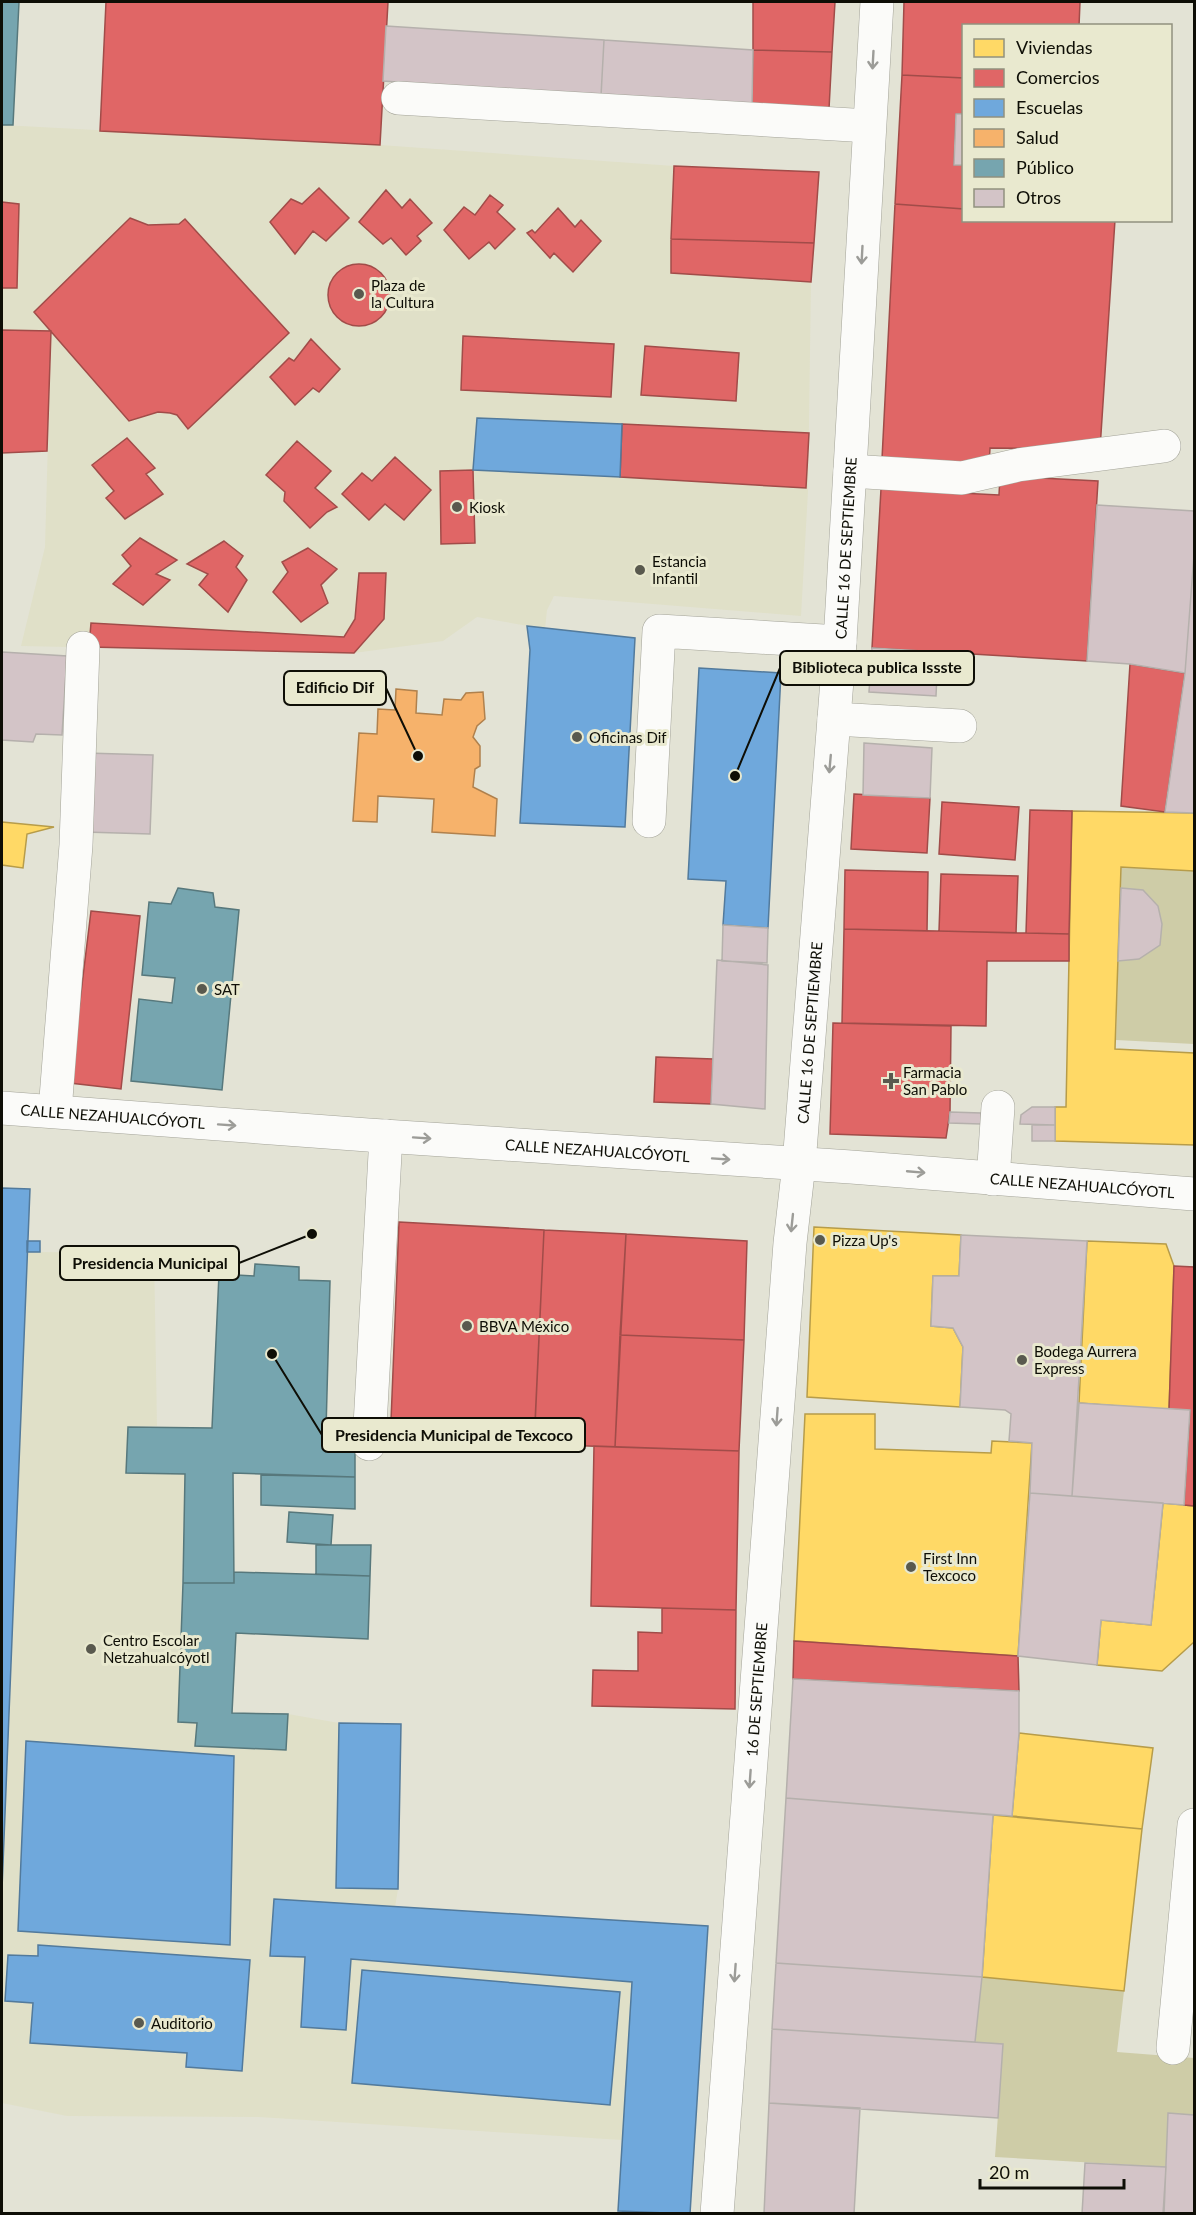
<svg xmlns="http://www.w3.org/2000/svg" width="1196" height="2215" viewBox="0 0 1196 2215" font-family="Lato,sans-serif">
	<style>
		.built { fill: #e0e0c8 }
		.green { fill: #cecca7 }
		.homes { fill: #ffd966; stroke: #b79c49; stroke-width: 1.5 }
		.shops { fill: #e06666; stroke: #a14c49; stroke-width: 1.5 }
		.schools { fill: #6fa8dc; stroke: #527a9c; stroke-width: 1.5 }
		.health { fill: #f6b26b; stroke: #b0814d; stroke-width: 1.5 }
		.public { fill: #76a5af; stroke: #57787c; stroke-width: 1.5 }
		.building { fill: #d3c4c7; stroke: #b5b0ac; stroke-width: 1.5 }
		.lines { fill: none; stroke-linecap: round; stroke-linejoin: round }
		.minor-casing { stroke: #a3a398; stroke-width: 34 }
		.minor { stroke: #fbfbf9; stroke-width: 33 }
		.oneway { stroke: #9c9c98 }
		.poi-dot { fill: #59594e; stroke: #e9e9cf; stroke-width: 2 }
		.labels { text-anchor: middle; dominant-baseline: central; stroke-width: 6; stroke-linejoin: round; paint-order: stroke }
		.poi-label { font-size: 15px; fill: #0e0e06; stroke: #e9e9cf; text-anchor: start }
		.street-label { font-size: 15px; fill: #0e0e06; stroke: #e9e9cf }
		.leader { fill: none; stroke: #0e0e06; stroke-width: 2 }
		.callout-dot { fill: #0e0e06; stroke: #e9e9cf; stroke-width: 2 }
		.callout { fill: #e9e9cf; stroke: #0e0e06; stroke-width: 2 }
		.callout-label { font-size: 16px; text-anchor: middle; font-weight: bold; fill: #0e0e06 }
	</style>
	<rect width="100%" height="100%" fill="#e3e3d5"/>
	<path class="built" d="M 2,125 L 380,145 L 674,166 L 671,238 L 672,273 L 811,282 L 808,491 L 801,616 L 554,596 L 547,610 L 545,629 L 477,617 L 443,641 L 354,653 L 21,646 L 45,547 L 51,332 L 2,330 Z
		M 2,1188 L 30,1189 L 28,1252 L 154,1253 L 157,1426 L 128,1427 L 126,1473 L 185,1474 L 178,1722 L 197,1723 L 195,1746 L 288,1714 L 339,1723 L 401,1724 L 398,1889 L 395,1907 L 708,1926 L 690,2213 L 618,2211 L 622,2140 L 259,2117 L 67,2116 L 2,2103 Z"/>
	<path class="green" d="M 1121,867 L 1194,871 L 1194,1044 L 1116,1040 Z
		M 982,1977 L 1124,1991 L 1117,2052 L 1194,2058 L 1194,2115 L 1168,2114 L 1166,2167 L 995,2157 L 1003,2044 L 975,2042 Z"/>
	<path class="homes" d="M 1072,811 L 1194,813 L 1194,871 L 1121,867 L 1115,1049 L 1194,1053 L 1194,1145 L 1055,1141 L 1055,1107 L 1066,1107 Z
		M 2,822 L 54,827 L 27,834 L 23,868 L 2,865 Z
		M 814,1227 L 961,1235 L 959,1276 L 933,1276 L 931,1326 L 953,1328 L 963,1347 L 960,1407 L 807,1397 Z
		M 1087,1241 L 1166,1244 L 1174,1266 L 1169,1410 L 1079,1403 Z
		M 805,1414 L 875,1414 L 875,1449 L 991,1453 L 992,1441 L 1032,1443 L 1018,1656 L 794,1641 Z
		M 1163,1503 L 1194,1506 L 1194,1642 L 1162,1671 L 1097,1665 L 1101,1620 L 1151,1625 Z
		M 1019,1733 L 1153,1748 L 1142,1829 L 1012,1816 Z
		M 993,1815 L 1142,1829 L 1124,1991 L 982,1977 Z"/>
	<path class="shops" d="M 106,2 L 388,2 L 380,145 L 100,131 Z
		M 753,2 L 835,2 L 832,52 L 753,50 Z
		M 904,2 L 1080,2 L 1079,26 L 964,26 L 964,78 L 902,75 Z
		M 753,50 L 832,52 L 829,109 L 752,105 Z
		M 902,75 L 964,78 L 964,114 L 956,114 L 954,165 L 964,165 L 964,209 L 895,204 Z
		M 674,166 L 819,172 L 814,243 L 671,239 Z
		M 319,188 L 349,218 L 326,241 L 313,231 L 295,254 L 270,222 L 291,199 L 302,204 Z
		M 386,190 L 402,208 L 410,199 L 432,223 L 417,236 L 421,241 L 406,255 L 391,238 L 383,244 L 359,222 Z
		M 490,195 L 503,205 L 497,212 L 515,229 L 495,249 L 489,242 L 469,259 L 444,230 L 464,207 L 475,215 Z
		M 2,202 L 19,204 L 17,288 L 2,288 Z
		M 895,204 L 964,209 L 964,220 L 1115,220 L 1100,449 L 990,448 L 989,465 L 882,459 Z
		M 558,208 L 575,227 L 581,220 L 601,241 L 573,272 L 554,253 L 550,258 L 527,233 L 532,230 L 535,233 Z
		M 130,218 L 148,225 L 179,224 L 185,219 L 289,333 L 188,429 L 177,415 L 170,413 L 158,412 L 129,421 L 34,312 Z
		M 671,239 L 814,243 L 811,282 L 671,273 Z
		M328 295a31 31 0 1 1 62 0a31 31 0 1 1-62 0Z
		M 2,330 L 51,331 L 47,451 L 2,453 Z
		M 463,336 L 614,344 L 611,397 L 461,390 Z
		M 311,339 L 340,369 L 319,392 L 313,388 L 295,405 L 270,377 L 289,358 L 294,361 Z
		M 645,346 L 739,353 L 736,401 L 641,395 Z
		M 622,424 L 809,433 L 806,488 L 620,477 Z
		M 127,438 L 155,468 L 146,474 L 163,494 L 125,519 L 106,498 L 114,491 L 92,465 Z
		M 297,441 L 331,471 L 315,488 L 337,507 L 327,512 L 310,528 L 284,501 L 285,492 L 266,475 Z
		M 395,457 L 431,490 L 404,520 L 385,504 L 369,520 L 342,494 L 362,473 L 372,481 Z
		M 473,470 L 475,543 L 441,544 L 440,471 Z
		M 1000,476 L 1098,481 L 1087,661 L 872,648 L 881,489 L 999,495 Z
		M 140,538 L 177,560 L 156,574 L 170,580 L 143,605 L 113,584 L 131,566 L 122,555 Z
		M 224,541 L 243,556 L 236,567 L 247,580 L 228,612 L 199,585 L 208,574 L 187,564 Z
		M 308,548 L 337,569 L 321,585 L 328,603 L 301,622 L 273,592 L 288,572 L 282,562 Z
		M 359,573 L 386,573 L 384,619 L 354,653 L 89,647 L 91,623 L 344,637 L 355,619 Z
		M 1130,664 L 1185,673 L 1165,812 L 1121,806 Z
		M 854,794 L 930,798 L 927,853 L 851,849 Z
		M 942,802 L 1019,807 L 1015,860 L 939,854 Z
		M 1030,810 L 1072,811 L 1069,934 L 1026,933 Z
		M 845,870 L 928,872 L 927,931 L 844,929 Z
		M 941,874 L 1018,876 L 1016,933 L 939,931 Z
		M 91,911 L 140,916 L 121,1089 L 70,1083 Z
		M 844,929 L 1069,934 L 1069,961 L 987,961 L 986,1026 L 842,1023 Z
		M 833,1023 L 951,1026 L 950,1112 L 946,1138 L 830,1134 Z
		M 656,1057 L 713,1059 L 711,1104 L 654,1102 Z
		M 399,1222 L 544,1230 L 535,1426 L 391,1421 Z
		M 544,1230 L 626,1234 L 615,1447 L 534,1444 Z
		M 626,1234 L 747,1241 L 744,1340 L 620,1335 Z
		M 1174,1266 L 1194,1267 L 1194,1506 L 1184,1505 L 1190,1410 L 1169,1410 Z
		M 620,1335 L 744,1340 L 739,1451 L 615,1447 Z
		M 594,1446 L 739,1451 L 736,1610 L 591,1606 Z
		M 662,1608 L 736,1610 L 735,1709 L 592,1706 L 593,1670 L 638,1671 L 638,1632 L 662,1633 Z
		M 794,1641 L 1018,1656 L 1019,1691 L 793,1679 Z"/>
	<path class="schools" d="M 477,418 L 622,424 L 620,477 L 473,470 Z
		M 527,626 L 635,638 L 625,827 L 520,823 L 530,650 Z
		M 699,668 L 781,673 L 768,928 L 723,925 L 726,881 L 688,879 Z
		M 2,1188 L 30,1189 L 2,1889 Z
		M 27,1241 L 40,1241 L 40,1252 L 27,1252 Z
		M 339,1723 L 401,1724 L 398,1889 L 336,1888 Z
		M 26,1741 L 234,1756 L 230,1945 L 18,1931 Z
		M 274,1899 L 708,1926 L 690,2214 L 618,2211 L 632,1982 L 351,1959 L 346,2030 L 301,2027 L 305,1957 L 270,1956 Z
		M 38,1945 L 250,1960 L 242,2071 L 186,2067 L 187,2053 L 30,2043 L 33,2003 L 5,2001 L 8,1955 L 38,1956 Z
		M 362,1970 L 620,1992 L 610,2105 L 352,2083 Z"/>
	<path class="health" d="M 396,689 L 417,691 L 416,713 L 442,715 L 444,699 L 461,700 L 466,693 L 483,692 L 485,719 L 477,726 L 473,737 L 480,746 L 480,766 L 475,769 L 473,787 L 497,799 L 495,836 L 432,832 L 434,799 L 378,796 L 377,822 L 353,821 L 359,733 L 377,734 L 378,709 L 395,710 Z"/>
	<path class="public" d="M 2,2 L 19,2 L 13,125 L 2,125 Z
		M 178,888 L 213,893 L 215,907 L 239,910 L 222,1090 L 131,1081 L 139,999 L 172,1003 L 175,978 L 142,975 L 149,902 L 171,904 Z
		M 255,1264 L 299,1267 L 299,1280 L 330,1281 L 326,1430 L 355,1432 L 355,1477 L 233,1473 L 234,1583 L 183,1583 L 185,1474 L 126,1473 L 128,1427 L 212,1428 L 219,1274 L 254,1276 Z
		M 261,1475 L 355,1477 L 355,1509 L 261,1505 Z
		M 289,1512 L 333,1515 L 331,1545 L 287,1542 Z
		M 316,1545 L 371,1545 L 370,1576 L 316,1574 Z
		M 234,1572 L 370,1576 L 368,1639 L 236,1633 L 232,1713 L 288,1714 L 286,1750 L 195,1746 L 197,1723 L 178,1722 L 183,1583 L 234,1583 Z"/>
	<path class="building" d="M 386,26 L 604,40 L 601,96 L 383,81 Z
		M 604,40 L 753,50 L 752,105 L 601,96 Z
		M 956,114 L 964,114 L 964,165 L 954,165 Z
		M 1097,505 L 1194,511 L 1194,555 L 1185,673 L 1130,664 L 1087,661 Z
		M 1194,555 L 1194,813 L 1165,812 L 1185,673 Z
		M 872,648 L 938,652 L 936,696 L 869,692 Z
		M 2,652 L 67,656 L 62,735 L 36,734 L 33,742 L 2,740 Z
		M 864,743 L 932,748 L 930,798 L 863,795 Z
		M 86,753 L 153,755 L 150,834 L 85,832 Z
		M 1121,888 L 1143,890 L 1158,906 L 1162,924 L 1160,945 L 1139,959 L 1118,961 Z
		M 723,925 L 768,928 L 767,963 L 722,961 Z
		M 717,960 L 768,965 L 765,1109 L 711,1104 Z
		M 1032,1107 L 1055,1107 L 1055,1125 L 1020,1124 L 1021,1115 Z
		M 950,1112 L 981,1113 L 981,1124 L 949,1123 Z
		M 1032,1125 L 1055,1125 L 1055,1141 L 1032,1141 Z
		M 961,1235 L 1087,1241 L 1072,1496 L 1030,1493 L 1032,1443 L 1009,1441 L 1011,1414 L 1005,1410 L 960,1407 L 963,1347 L 953,1328 L 931,1326 L 933,1276 L 959,1276 Z
		M 1079,1403 L 1190,1410 L 1184,1505 L 1072,1496 Z
		M 1030,1493 L 1163,1503 L 1151,1625 L 1101,1620 L 1097,1665 L 1018,1656 Z
		M 793,1679 L 1019,1691 L 1019,1733 L 1012,1816 L 786,1798 Z
		M 786,1798 L 993,1815 L 982,1977 L 776,1963 Z
		M 776,1963 L 982,1977 L 975,2042 L 772,2029 Z
		M 772,2029 L 1003,2044 L 998,2118 L 769,2103 Z
		M 769,2103 L 860,2108 L 854,2214 L 764,2214 Z
		M 1168,2113 L 1194,2115 L 1194,2214 L 1164,2214 Z
		M 1085,2163 L 1166,2167 L 1163,2214 L 1082,2214 Z"/>
	<g class="lines">
		<g class="minor-casing">
			<g id="minor">
				<path d="M 398,98 L 869,126"/>
				<path d="M 850,471 L 962,478 L 1018,465 L 1164,446"/>
				<path d="M 834,719 L 960,726"/>
				<path d="M 649,821 L 659,631 L 840,642"/>
				<path id="s1" d="M 2,1108 L 368,1135 L 851,1167 L 1194,1194"/>
				<path d="M 55,1111 L 76,845 L 83,648"/>
				<path d="M 993,1179 L 998,1107"/>
				<path d="M 369,1444 L 386,1136"/>
				<path d="M 1173,2048 L 1194,1825"/>
				<path id="s2" d="M 717,2214 L 790,1243 L 799,1164 L 840,642 L 877,2"/>
			</g>
		</g>
		<use href="#minor" class="minor"/>
	</g>
	<defs><path id="oneway-shaft" d="M-6 0H5M1.5-3L5.5 0L1.5 3" fill="none" stroke-width="1.6" stroke-linecap="round" stroke-linejoin="round" transform="scale(1.5)"/></defs>
	<g class="oneway">
		<use href="#oneway-shaft" transform="translate(873 60) rotate(93)"/>
		<use href="#oneway-shaft" transform="translate(862 255) rotate(93)"/>
		<use href="#oneway-shaft" transform="translate(830 764) rotate(95)"/>
		<use href="#oneway-shaft" transform="translate(227 1125) rotate(4)"/>
		<use href="#oneway-shaft" transform="translate(422 1138) rotate(4)"/>
		<use href="#oneway-shaft" transform="translate(721 1159) rotate(4)"/>
		<use href="#oneway-shaft" transform="translate(916 1172) rotate(5)"/>
		<use href="#oneway-shaft" transform="translate(792 1223) rotate(96)"/>
		<use href="#oneway-shaft" transform="translate(777 1417) rotate(94)"/>
		<use href="#oneway-shaft" transform="translate(750 1779) rotate(94)"/>
		<use href="#oneway-shaft" transform="translate(735 1973) rotate(94)"/>
	</g>
	<g class="poi-dot">
		<circle cx="359" cy="294" r="6"/>
		<circle cx="457" cy="507" r="6"/>
		<circle cx="640" cy="570" r="6"/>
		<circle cx="577" cy="737" r="6"/>
		<circle cx="202" cy="989" r="6"/>
		<path d="M888 1072h6v6h6v6h-6v6h-6v-6h-6v-6h6z"/>
		<circle cx="820" cy="1240" r="6"/>
		<circle cx="467" cy="1326" r="6"/>
		<circle cx="1022" cy="1360" r="6"/>
		<circle cx="911" cy="1567" r="6"/>
		<circle cx="91" cy="1649" r="6"/>
		<circle cx="139" cy="2023" r="6"/>
	</g>
	<g class="labels">
		<g class="poi-label">
			<text x="371" y="285">Plaza de<tspan x="371" dy="17">la Cultura</tspan></text>
			<text x="469" y="507">Kiosk</text>
			<text x="652" y="561">Estancia<tspan x="652" dy="17">Infantil</tspan></text>
			<text x="589" y="737">Oficinas Dif</text>
			<text x="214" y="989">SAT</text>
			<text x="903" y="1072">Farmacia<tspan x="903" dy="17">San Pablo</tspan></text>
			<text x="832" y="1240">Pizza Up's</text>
			<text x="479" y="1326">BBVA México</text>
			<text x="1034" y="1351">Bodega Aurrera<tspan x="1034" dy="17">Express</tspan></text>
			<text x="923" y="1558">First Inn<tspan x="923" dy="17">Texcoco</tspan></text>
			<text x="103" y="1640">Centro Escolar<tspan x="103" dy="17">Netzahualcóyotl</tspan></text>
			<text x="151" y="2023">Auditorio</text>
		</g>
		<g class="street-label">
			<text stroke="none"><textPath href="#s2" startOffset="1671">CALLE 16 DE SEPTIEMBRE</textPath></text>
			<text stroke="none"><textPath href="#s2" startOffset="1185">CALLE 16 DE SEPTIEMBRE</textPath></text>
			<text stroke="none"><textPath href="#s1" startOffset="111">CALLE NEZAHUALCÓYOTL</textPath></text>
			<text stroke="none"><textPath href="#s1" startOffset="597">CALLE NEZAHUALCÓYOTL</textPath></text>
			<text stroke="none"><textPath href="#s1" startOffset="1083">CALLE NEZAHUALCÓYOTL</textPath></text>
			<text stroke="none"><textPath href="#s2" startOffset="526">16 DE SEPTIEMBRE</textPath></text>
		</g>
	</g>
	<path class="leader" d="M735 776L780 668M418 756L386 688M312 1234L239 1263M272 1354L322 1435"/>
	<g class="callout-dot">
		<circle cx="735" cy="776" r="6"/>
		<circle cx="418" cy="756" r="6"/>
		<circle cx="312" cy="1234" r="6"/>
		<circle cx="272" cy="1354" r="6"/>
	</g>
	<g class="callout">
		<rect x="780" y="651" width="194" height="34" rx="6"/>
		<rect x="284" y="671" width="102" height="34" rx="6"/>
		<rect x="60" y="1246" width="179" height="34" rx="6"/>
		<rect x="322" y="1418" width="263" height="34" rx="6"/>
	</g>
	<g class="callout-label">
		<text x="877" y="673">Biblioteca publica Issste</text>
		<text x="335" y="693">Edificio Dif</text>
		<text x="150" y="1269">Presidencia Municipal</text>
		<text x="454" y="1441">Presidencia Municipal de Texcoco</text>
	</g>
	<rect width="1196" height="2215" fill="none" stroke="#0e0e06" stroke-width="6"/>
	<rect x="962" y="24" width="210" height="198" fill="#e9e9cf" stroke="#91917f" stroke-width="1.5"/>
	<rect x="974" y="39" width="30" height="18" fill="#ffd966" stroke="#91917f" stroke-width="1.5"/>
	<text x="1016" y="54" font-size="18" fill="#0e0e06">Viviendas</text>
	<rect x="974" y="69" width="30" height="18" fill="#e06666" stroke="#91917f" stroke-width="1.5"/>
	<text x="1016" y="84" font-size="18" fill="#0e0e06">Comercios</text>
	<rect x="974" y="99" width="30" height="18" fill="#6fa8dc" stroke="#91917f" stroke-width="1.5"/>
	<text x="1016" y="114" font-size="18" fill="#0e0e06">Escuelas</text>
	<rect x="974" y="129" width="30" height="18" fill="#f6b26b" stroke="#91917f" stroke-width="1.5"/>
	<text x="1016" y="144" font-size="18" fill="#0e0e06">Salud</text>
	<rect x="974" y="159" width="30" height="18" fill="#76a5af" stroke="#91917f" stroke-width="1.5"/>
	<text x="1016" y="174" font-size="18" fill="#0e0e06">Público</text>
	<rect x="974" y="189" width="30" height="18" fill="#d3c4c7" stroke="#91917f" stroke-width="1.5"/>
	<text x="1016" y="204" font-size="18" fill="#0e0e06">Otros</text>
	<path d="M980 2179v9h144v-9" fill="none" stroke="#0e0e06" stroke-width="3"/>
	<text x="989" y="2179" font-size="18" fill="#0e0e06" stroke="#e9e9cf" stroke-width="4.5" paint-order="stroke">20 m</text>
</svg>
